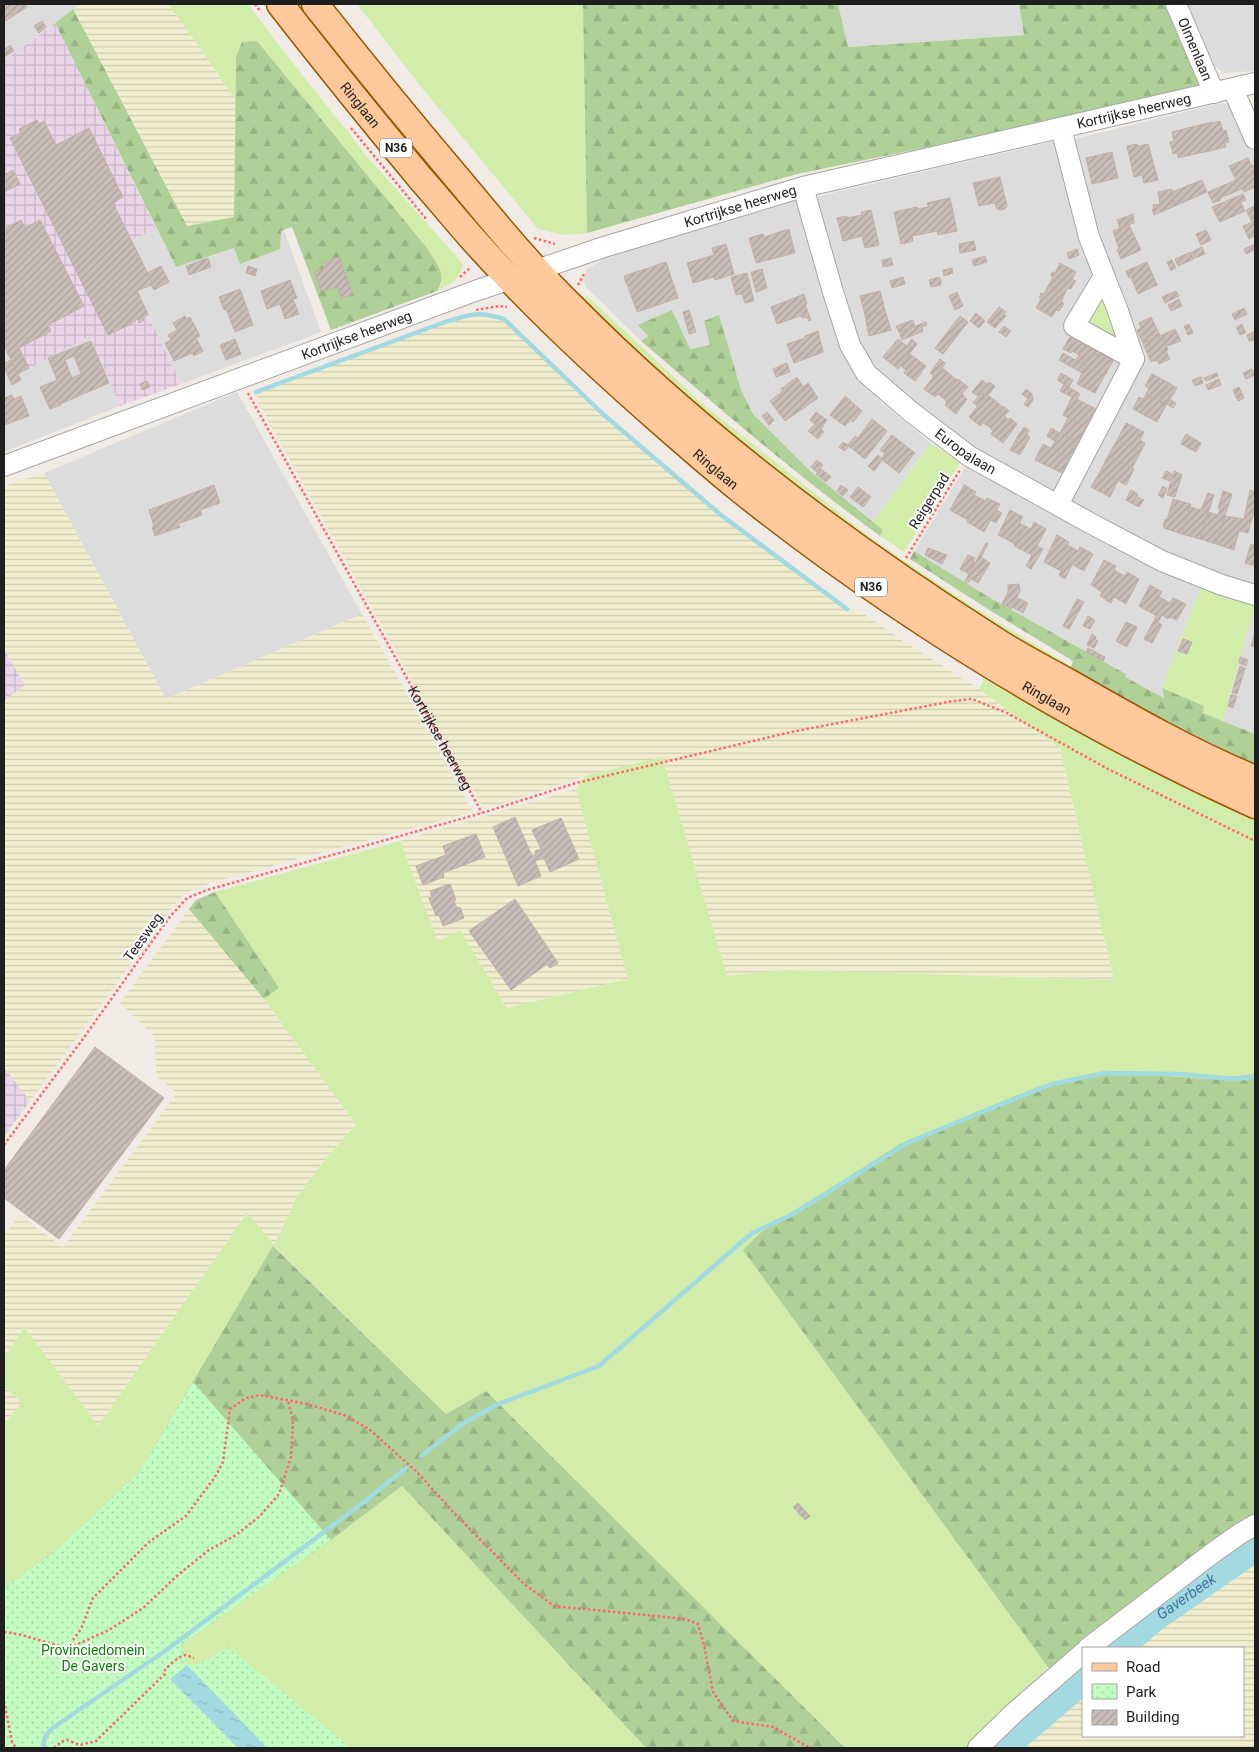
<svg xmlns="http://www.w3.org/2000/svg" width="1259" height="1752" viewBox="0 0 1259 1752" font-family="Roboto,sans-serif">
	<style>
		.residential { fill: #dddcdc }
		.industrial { fill: url(#industrial-grid) }
		.farmland { fill: url(#farmland-rules) }
		.grass { fill: #d2eda9 }
		.forest { fill: url(#forest-firs) }
		.park { fill: url(#park-dots) }
		.water { fill: url(#water-ripples) }
		.lines { fill: none; stroke-linecap: round; stroke-linejoin: round }
		.stream { stroke: #a3d9e0; stroke-width: 4.5 }
		.river { stroke: #a3d9e0; stroke-width: 26 }
		.building { fill: url(#building-hatch); stroke: #c3b0a6; fill-rule: evenodd }
		.minor-casing { stroke: #a6a6a6; stroke-width: 22 }
		.major-casing { stroke: #9a5600; stroke-width: 29 }
		.path { stroke: #ff6769; stroke-width: 2.5; stroke-dasharray: 2.5 2.5; stroke-linecap: butt }
		.minor { stroke: #fff; stroke-width: 20 }
		.major { stroke: #ffc99b; stroke-width: 26 }
		.labels { text-anchor: middle; dominant-baseline: central; stroke-width: 4; stroke-linejoin: round; paint-order: stroke }
		.shield { fill: #fff; stroke: #626262; stroke-width: 1 }
		.shield-label { font-size: 12px; font-weight: bold; fill: #1f1f1f }
		.street-label { font-size: 14px; fill: #1f1f1f; stroke: #fff }
		.park-label { font-size: 14px; fill: #0a8406; stroke: #fff }
		.water-label { font-size: 15px; font-style: italic; fill: #3e779c; stroke: #fff }
	</style>
	<defs>
		<pattern id="industrial-grid" width="8" height="8" patternUnits="userSpaceOnUse" patternTransform="scale(1.25)"><rect width="8" height="8" fill="#ead6e8"/><path d="M0 4h8M4 0v8" fill="none" stroke="#c8b7c7"/></pattern>
		<pattern id="farmland-rules" width="6" height="5" patternUnits="userSpaceOnUse" patternTransform="scale(1.25)"><rect width="6" height="5" fill="#f0eecf"/><path d="M0 2.5h6" fill="none" stroke="#cdccb1"/></pattern>
		<pattern id="forest-firs" width="22" height="20" patternUnits="userSpaceOnUse" patternTransform="scale(1.25)"><rect width="22" height="20" fill="#afd198"/><path d="M5 1l3.5 6h-7zM16 11l3.5 6h-7z" fill="#96b383"/></pattern>
		<pattern id="park-dots" width="8" height="8" patternUnits="userSpaceOnUse" patternTransform="scale(1.25)"><rect width="8" height="8" fill="#c2fcc0"/><path d="M2 2h.1M6 6h.1" fill="none" stroke="#a6d8a5" stroke-width="1.8" stroke-linecap="round"/></pattern>
		<pattern id="water-ripples" width="26" height="14" patternUnits="userSpaceOnUse" patternTransform="scale(1.25)"><rect width="26" height="14" fill="#a3d9e0"/><path d="M2 4q2-2 4 0t4 0M15 11q2-2 4 0t4 0" fill="none" stroke="#8cbac0"/></pattern>
		<pattern id="building-hatch" width="6" height="6" patternUnits="userSpaceOnUse" patternTransform="scale(1.25)"><rect width="6" height="6" fill="#c8bdb8"/><path d="M-1 1l2-2M0 6l6-6M5 7l2-2" fill="none" stroke="#aba29e"/></pattern>
	</defs>
	<rect width="100%" height="100%" fill="#f0ebe5"/>
	<path class="residential" d="M 4,4 L 80,4 L 4,61 Z
		M 838,4 L 1019,4 L 1025,35 L 847,47 Z
		M 1187,4 L 1255,4 L 1255,71 L 1224,73 L 1211,63 Z
		M 1221,103 L 1228,104 L 1236,112 L 1255,155 L 1255,585 L 1209,572 L 1166,553 L 1079,508 L 1070,501 L 1071,494 L 1145,355 L 1094,234 L 1070,140 Z
		M 1059,140 L 1095,274 L 1064,328 L 1123,358 L 1060,491 L 1049,491 L 989,457 L 945,429 L 882,374 L 866,356 L 859,341 L 815,197 Z
		M 799,198 L 861,379 L 882,403 L 931,443 L 873,522 L 808,469 L 753,414 L 741,390 L 710,345 L 690,349 L 638,325 L 649,336 L 641,341 L 586,287 L 583,280 L 587,269 L 602,260 L 672,235 Z
		M 156,228 L 176,267 L 234,248 L 241,264 L 281,231 L 284,230 L 321,332 L 181,384 L 137,291 L 152,284 L 131,240 Z
		M 90,335 L 120,406 L 4,452 L 4,347 L 18,374 Z
		M 237,392 L 362,614 L 166,699 L 44,473 Z
		M 967,464 L 1201,587 L 1162,688 L 1164,698 L 1124,677 L 1125,673 L 964,583 L 914,551 Z
		M 1255,604 L 1255,734 L 1223,721 Z"/>
	<path class="industrial" d="M 55,23 L 156,228 L 131,240 L 153,284 L 137,292 L 181,384 L 120,406 L 90,336 L 18,374 L 4,347 L 4,61 Z
		M 4,649 L 25,685 L 4,701 Z
		M 4,1067 L 30,1101 L 4,1137 Z"/>
	<path class="farmland" d="M 80,4 L 169,4 L 235,99 L 234,217 L 187,226 L 73,9 Z
		M 486,313 L 504,319 L 604,415 L 721,515 L 847,609 L 860,611 L 906,643 L 979,689 L 1060,748 L 1114,980 L 787,970 L 727,976 L 662,758 L 585,776 L 492,807 L 482,807 L 258,402 L 256,392 L 445,322 L 472,314 Z
		M 44,473 L 166,699 L 362,614 L 473,812 L 217,881 L 187,892 L 178,900 L 30,1101 L 4,1067 L 4,701 L 25,685 L 4,649 L 4,486 Z
		M 576,789 L 628,979 L 507,1008 L 460,930 L 438,942 L 400,841 Z
		M 189,909 L 264,999 L 356,1124 L 320,1166 L 297,1197 L 273,1246 L 247,1213 L 98,1426 L 24,1327 L 4,1358 L 4,1236 L 19,1215 L 63,1247 L 177,1093 L 156,1076 L 155,1037 L 120,1003 Z
		M 4,1386 L 22,1403 L 4,1425 Z
		M 1255,1558 L 1255,1748 L 1018,1748 L 1083,1689 L 1083,1736 L 1243,1736 L 1243,1648 L 1130,1648 L 1194,1598 Z"/>
	<path class="grass" d="M 169,4 L 248,4 L 277,43 L 369,159 L 456,256 L 463,265 C 459,280 450,284 437,291 L 442,283 L 438,265 L 427,248 L 257,41 L 236,57 L 235,99 Z
		M 357,4 L 583,4 L 587,233 L 565,235 L 538,229 L 422,88 Z
		M 1101,290 L 1125,343 L 1086,325 Z
		M 587,296 L 704,405 L 871,538 L 970,605 L 1072,667 L 1069,673 L 868,543 L 701,412 L 582,301 Z
		M 931,443 L 960,463 L 904,552 L 880,536 L 883,530 L 873,522 Z
		M 1201,587 L 1255,604 L 1223,721 L 1203,713 L 1162,688 Z
		M 988,672 L 1255,813 L 1255,1074 L 1207,1079 L 1105,1071 L 743,1250 L 1048,1667 L 988,1732 L 968,1748 L 845,1748 L 486,1391 L 446,1414 L 274,1246 L 139,1473 L 54,1552 L 4,1588 L 4,1425 L 22,1403 L 4,1386 L 4,1358 L 24,1327 L 98,1426 L 247,1213 L 274,1245 L 297,1197 L 320,1166 L 356,1124 L 264,999 L 279,988 L 215,892 L 400,841 L 438,942 L 460,930 L 507,1008 L 628,979 L 576,789 L 585,776 L 662,757 L 727,976 L 787,970 L 1114,980 L 1060,748 L 979,689 Z
		M 402,1486 L 646,1748 L 269,1748 L 187,1665 L 181,1645 L 331,1540 Z"/>
	<path class="forest" d="M 583,4 L 838,4 L 848,47 L 1024,35 L 1019,4 L 1165,4 L 1200,87 L 1006,131 L 797,174 L 587,233 Z
		M 73,9 L 187,226 L 234,217 L 236,57 L 242,42 L 257,41 L 427,248 C 436,264 448,273 437,291 L 331,330 L 292,227 L 281,231 L 280,249 L 240,264 L 234,248 L 176,267 L 55,23 Z
		M 672,310 L 690,349 L 710,345 L 704,321 L 719,315 L 741,390 L 753,414 L 808,469 L 883,530 L 880,536 C 796,475 719,408 641,341 L 648,336 L 638,325 Z
		M 914,551 L 987,596 L 1126,674 L 1125,677 L 1164,698 L 1162,688 L 1204,706 L 1203,713 L 1255,734 L 1255,765 L 1069,673 L 1073,661 L 994,613 L 910,559 Z
		M 215,892 L 279,988 L 264,999 L 189,909 L 196,900 Z
		M 1105,1071 L 1207,1079 L 1255,1074 L 1255,1539 L 1216,1566 L 1113,1648 L 1083,1648 L 1083,1673 L 1000,1748 L 984,1748 L 1058,1676 L 1048,1667 L 743,1250 L 760,1233 L 900,1144 L 1040,1086 Z
		M 273,1246 L 446,1414 L 486,1391 L 845,1748 L 646,1748 L 402,1486 L 331,1540 L 181,1645 L 187,1665 L 4,1748 L 4,1588 L 54,1552 L 139,1473 Z"/>
	<path class="park" d="M 193,1382 L 331,1540 L 181,1645 L 187,1664 L 200,1664 L 228,1647 L 351,1748 L 4,1748 L 4,1588 L 54,1552 L 139,1473 Z"/>
	<path class="water" d="M 187,1665 L 267,1748 L 238,1748 L 170,1679 Z"/>
	<g class="lines">
		<path class="stream" d="M 256,392 L 445,322 C 470,314 478,311 504,319 L 604,415 L 721,515 L 847,609
			M 421,1456 L 461,1425 L 496,1405 L 599,1366 L 752,1233 L 791,1215 L 907,1143 L 984,1111 L 1052,1084 L 1105,1073 L 1179,1074 L 1233,1079 L 1255,1077
			M 46,1748 L 43,1745 L 45,1737 L 51,1729 L 165,1651 L 364,1502 L 406,1468"/>
		<g class="river">
			<path id="s1" d="M 1120,1648 L 1154,1619 L 1255,1549"/>
			<path d="M 1005,1748 L 1083,1681"/>
		</g>
	</g>
	<path class="building" d="M 4,4 L 13,16 L 4,22 Z
		M 5,4 L 25,4 L 27,7 L 13,16 Z
		M 42,21 L 46,27 L 39,33 L 34,26 Z
		M 10,45 L 14,51 L 4,57 L 4,50 Z
		M 37,120 L 39,124 L 44,121 L 56,145 L 89,128 L 123,197 L 113,203 L 153,284 L 137,291 L 148,314 L 143,317 L 144,320 L 139,323 L 138,319 L 132,322 L 133,323 L 108,335 L 10,138 L 21,133 L 19,129 Z
		M 1220,121 L 1223,131 L 1226,130 L 1229,142 L 1225,143 L 1226,147 L 1178,158 L 1177,153 L 1173,154 L 1170,142 L 1174,141 L 1172,132 L 1212,122 L 1212,123 Z
		M 1137,144 L 1138,146 L 1148,144 L 1158,180 L 1144,183 L 1142,175 L 1134,177 L 1127,146 Z
		M 1112,152 L 1118,178 L 1092,184 L 1086,158 Z
		M 1248,158 L 1252,166 L 1254,165 L 1255,172 L 1236,180 L 1229,166 Z
		M 13,170 L 20,184 L 4,192 L 4,175 Z
		M 1255,172 L 1255,187 L 1244,192 L 1242,189 L 1220,198 L 1221,200 L 1213,203 L 1208,192 Z
		M 1000,177 L 1007,206 L 1005,209 L 999,210 L 997,209 L 995,203 L 979,206 L 973,183 Z
		M 1202,180 L 1207,192 L 1175,206 L 1172,192 Z
		M 1172,189 L 1175,206 L 1154,215 L 1152,209 L 1154,209 L 1153,205 L 1160,204 L 1158,192 Z
		M 1243,194 L 1246,200 L 1215,213 L 1212,207 Z
		M 950,198 L 957,231 L 938,235 L 937,231 L 912,236 L 913,241 L 901,244 L 894,212 L 917,207 L 918,209 L 929,207 L 927,203 Z
		M 1241,203 L 1245,211 L 1220,222 L 1215,213 Z
		M 1255,206 L 1255,221 L 1252,222 L 1246,210 Z
		M 871,210 L 879,245 L 865,248 L 862,236 L 843,241 L 837,218 L 847,216 L 847,218 L 862,215 L 861,212 Z
		M 1133,214 L 1134,223 L 1120,228 L 1117,220 Z
		M 21,220 L 25,228 L 40,220 L 84,306 L 48,325 L 51,331 L 19,348 L 29,368 L 18,374 L 4,346 L 4,229 Z
		M 1255,221 L 1255,236 L 1249,239 L 1243,226 Z
		M 1129,225 L 1141,250 L 1121,259 L 1117,250 L 1119,249 L 1113,231 Z
		M 789,229 L 795,253 L 756,263 L 749,238 L 763,234 L 764,237 Z
		M 1206,230 L 1211,240 L 1201,245 L 1196,234 Z
		M 974,241 L 976,250 L 960,253 L 959,244 Z
		M 726,244 L 734,274 L 715,280 L 714,277 L 693,283 L 687,263 L 714,255 L 712,248 Z
		M 1255,244 L 1255,250 L 1246,254 L 1244,249 Z
		M 1202,247 L 1205,254 L 1195,258 L 1192,252 Z
		M 1077,249 L 1079,255 L 1069,259 L 1067,253 Z
		M 1191,252 L 1194,259 L 1178,266 L 1175,259 Z
		M 985,256 L 987,262 L 974,266 L 972,260 Z
		M 339,257 L 353,294 L 342,298 L 338,287 L 321,291 L 314,272 L 324,269 L 322,264 Z
		M 208,258 L 211,267 L 189,275 L 186,266 Z
		M 891,258 L 893,265 L 883,267 L 882,260 Z
		M 1172,260 L 1176,268 L 1171,271 L 1167,262 Z
		M 666,262 L 678,298 L 637,312 L 627,284 L 626,284 L 624,276 Z
		M 1147,262 L 1157,285 L 1138,294 L 1131,277 L 1129,278 L 1126,271 Z
		M 1060,263 L 1076,272 L 1072,279 L 1076,281 L 1073,285 L 1051,274 L 1052,272 L 1055,273 Z
		M 161,266 L 167,278 L 153,284 L 147,273 Z
		M 248,266 L 257,269 L 255,276 L 246,273 Z
		M 952,268 L 953,273 L 944,276 L 943,270 Z
		M 762,269 L 767,288 L 756,292 L 751,272 Z
		M 747,273 L 754,301 L 745,303 L 742,294 L 736,295 L 731,277 Z
		M 1051,274 L 1073,285 L 1071,289 L 1068,288 L 1064,295 L 1048,286 L 1053,277 L 1051,276 Z
		M 903,277 L 905,284 L 892,288 L 890,281 Z
		M 939,277 L 939,279 L 941,279 L 941,285 L 931,287 L 929,280 Z
		M 167,278 L 169,282 L 154,290 L 151,285 Z
		M 290,280 L 297,298 L 293,299 L 299,314 L 285,319 L 280,304 L 267,309 L 261,291 Z
		M 1048,286 L 1064,295 L 1061,302 L 1064,303 L 1062,307 L 1040,296 L 1041,293 L 1044,294 Z
		M 240,289 L 253,325 L 235,332 L 226,309 L 224,310 L 219,297 Z
		M 880,291 L 885,310 L 865,315 L 860,296 Z
		M 1176,291 L 1179,296 L 1165,303 L 1162,297 Z
		M 957,292 L 963,306 L 955,310 L 949,296 Z
		M 804,294 L 807,304 L 805,304 L 811,320 L 809,321 L 807,317 L 803,318 L 800,316 L 777,324 L 771,307 Z
		M 1040,296 L 1062,307 L 1059,311 L 1056,310 L 1052,317 L 1036,308 L 1041,299 L 1039,298 Z
		M 1179,299 L 1182,306 L 1171,311 L 1168,305 Z
		M 999,307 L 1006,312 L 1004,314 L 1006,316 L 995,328 L 987,322 Z
		M 1244,308 L 1247,314 L 1235,320 L 1232,314 Z
		M 689,310 L 696,332 L 689,334 L 683,312 Z
		M 885,310 L 891,330 L 869,336 L 865,315 Z
		M 976,313 L 985,321 L 979,328 L 970,321 Z
		M 185,316 L 187,319 L 190,317 L 200,336 L 196,338 L 203,351 L 194,356 L 192,353 L 174,361 L 165,343 L 171,340 L 168,335 L 177,330 L 173,323 Z
		M 960,316 L 968,322 L 943,354 L 935,348 Z
		M 1151,317 L 1160,335 L 1143,343 L 1137,330 L 1141,328 L 1139,323 Z
		M 913,320 L 915,327 L 899,332 L 896,326 Z
		M 926,322 L 927,325 L 922,327 L 923,331 L 902,340 L 899,332 Z
		M 1189,324 L 1193,333 L 1188,335 L 1184,326 Z
		M 1242,324 L 1246,333 L 1240,335 L 1236,327 Z
		M 1004,326 L 1011,331 L 1006,337 L 999,332 Z
		M 1175,329 L 1181,341 L 1167,346 L 1162,335 Z
		M 818,331 L 823,352 L 794,363 L 787,344 L 805,338 L 805,336 Z
		M 1255,331 L 1255,340 L 1249,341 L 1247,335 Z
		M 1162,335 L 1168,350 L 1166,351 L 1170,359 L 1159,364 L 1157,360 L 1151,362 L 1143,343 Z
		M 1070,337 L 1111,359 L 1112,361 L 1104,376 L 1082,364 L 1085,358 L 1072,351 L 1071,353 L 1063,349 Z
		M 235,339 L 241,354 L 226,360 L 220,345 Z
		M 898,339 L 907,346 L 912,339 L 917,344 L 898,369 L 883,357 Z
		M 91,341 L 109,383 L 60,404 L 59,401 L 49,406 L 40,387 L 57,380 L 48,358 ZM 74,356 L 81,374 L 72,378 L 65,360 Z
		M 1100,352 L 1112,359 L 1113,361 L 1105,375 L 1112,361 Z
		M 1063,353 L 1104,376 L 1095,393 L 1077,384 L 1082,373 L 1059,360 Z
		M 910,354 L 926,366 L 915,381 L 904,373 L 906,370 L 901,366 Z
		M 1079,355 L 1085,358 L 1082,364 L 1076,360 Z
		M 940,359 L 945,363 L 942,368 L 957,380 L 943,398 L 938,394 L 935,397 L 924,389 L 934,376 L 930,373 Z
		M 11,360 L 21,380 L 12,385 L 4,368 L 4,363 Z
		M 787,363 L 790,372 L 776,377 L 773,369 Z
		M 1252,369 L 1255,375 L 1246,379 L 1243,373 Z
		M 1061,373 L 1073,380 L 1069,387 L 1057,380 Z
		M 1217,373 L 1218,376 L 1206,381 L 1204,378 Z
		M 1152,374 L 1169,383 L 1159,401 L 1146,394 L 1149,388 L 1145,386 Z
		M 797,377 L 803,387 L 808,383 L 818,398 L 785,421 L 770,401 L 783,391 L 781,389 Z
		M 1201,377 L 1203,383 L 1195,386 L 1192,380 Z
		M 958,379 L 968,387 L 962,394 L 967,399 L 956,414 L 945,405 L 947,402 L 943,398 Z
		M 1219,379 L 1221,385 L 1208,390 L 1206,385 Z
		M 982,380 L 987,384 L 978,396 L 972,392 Z
		M 147,381 L 150,387 L 142,390 L 140,384 Z
		M 989,382 L 995,386 L 987,397 L 981,393 Z
		M 1169,383 L 1177,388 L 1166,405 L 1159,401 Z
		M 1064,384 L 1080,394 L 1077,399 L 1096,409 L 1086,427 L 1063,415 L 1072,397 L 1060,391 Z
		M 1239,387 L 1244,398 L 1238,401 L 1233,390 Z
		M 1026,389 L 1032,394 L 1033,400 L 1028,407 L 1024,404 L 1028,399 L 1022,394 Z
		M 981,393 L 986,396 L 978,406 L 973,403 Z
		M 1146,394 L 1166,405 L 1157,422 L 1133,409 L 1139,397 L 1143,399 Z
		M 12,395 L 14,399 L 21,396 L 29,416 L 4,425 L 4,398 Z
		M 845,396 L 862,411 L 853,422 L 851,420 L 845,426 L 830,415 Z
		M 989,396 L 1003,407 L 988,426 L 983,423 L 980,426 L 969,417 L 984,398 L 986,399 Z
		M 45,398 L 49,406 L 59,401 L 61,405 L 50,409 Z
		M 1169,399 L 1176,403 L 1173,408 L 1167,404 Z
		M 1003,406 L 1009,411 L 1004,416 L 1009,420 L 1010,418 L 1017,424 L 1003,443 L 991,434 L 993,431 L 988,426 Z
		M 767,412 L 774,420 L 769,425 L 762,416 Z
		M 816,412 L 827,420 L 821,429 L 824,432 L 818,439 L 808,431 L 815,424 L 810,420 Z
		M 1068,418 L 1086,427 L 1078,442 L 1060,433 Z
		M 872,419 L 887,431 L 865,459 L 849,446 L 845,451 L 839,447 L 843,442 L 848,445 L 855,436 L 858,438 Z
		M 1126,423 L 1144,432 L 1140,440 L 1145,443 L 1140,453 L 1117,440 Z
		M 1024,427 L 1029,430 L 1027,435 L 1021,432 Z
		M 1051,428 L 1060,433 L 1055,441 L 1047,436 Z
		M 1020,432 L 1030,437 L 1025,446 L 1015,441 Z
		M 1060,433 L 1078,442 L 1069,458 L 1051,448 Z
		M 1186,434 L 1201,443 L 1196,452 L 1181,444 Z
		M 892,435 L 897,439 L 886,454 L 880,450 Z
		M 897,439 L 915,453 L 899,473 L 881,459 Z
		M 1117,440 L 1140,453 L 1132,468 L 1108,456 Z
		M 1015,441 L 1025,446 L 1020,455 L 1010,450 Z
		M 1043,444 L 1069,458 L 1062,473 L 1035,460 Z
		M 878,455 L 882,460 L 874,471 L 868,466 Z
		M 1108,456 L 1134,469 L 1126,485 L 1100,472 Z
		M 817,460 L 823,465 L 817,472 L 811,467 Z
		M 821,469 L 831,477 L 826,482 L 816,474 Z
		M 1166,471 L 1172,474 L 1170,481 L 1162,478 Z
		M 1174,471 L 1182,475 L 1175,497 L 1167,495 Z
		M 1100,472 L 1118,481 L 1110,497 L 1091,487 Z
		M 214,485 L 220,503 L 200,510 L 202,515 L 178,524 L 180,527 L 155,536 L 152,527 L 154,526 L 149,510 Z
		M 841,485 L 848,490 L 843,496 L 837,491 Z
		M 964,485 L 976,492 L 974,495 L 980,498 L 968,520 L 950,510 Z
		M 1163,486 L 1167,489 L 1163,498 L 1158,495 Z
		M 858,487 L 871,497 L 863,507 L 850,497 Z
		M 1131,490 L 1138,494 L 1133,504 L 1126,500 Z
		M 1250,490 L 1255,492 L 1255,508 L 1248,533 L 1239,531 L 1234,550 L 1216,544 L 1225,516 L 1244,519 Z
		M 1223,491 L 1232,494 L 1216,544 L 1200,539 L 1208,512 L 1218,515 L 1220,509 L 1218,508 Z
		M 1208,493 L 1214,495 L 1200,539 L 1182,534 L 1190,507 L 1201,510 Z
		M 1138,497 L 1144,500 L 1139,507 L 1134,505 Z
		M 980,498 L 985,501 L 987,498 L 1000,504 L 984,532 L 967,522 Z
		M 1173,499 L 1191,504 L 1182,534 L 1164,528 L 1165,527 L 1163,527 L 1165,519 L 1167,520 Z
		M 996,510 L 1002,513 L 996,523 L 991,520 Z
		M 1010,510 L 1023,517 L 1019,523 L 1025,526 L 1015,544 L 998,535 Z
		M 1034,522 L 1046,529 L 1037,546 L 1043,549 L 1031,569 L 1026,566 L 1032,555 L 1014,546 L 1025,526 L 1031,529 Z
		M 1057,535 L 1069,542 L 1067,545 L 1073,548 L 1061,571 L 1044,562 Z
		M 986,543 L 988,544 L 981,557 L 990,563 L 978,583 L 971,579 L 968,583 L 965,581 Z
		M 1251,544 L 1255,545 L 1255,566 L 1245,563 Z
		M 1080,547 L 1093,554 L 1084,571 L 1066,561 L 1073,548 L 1078,551 Z
		M 928,548 L 947,555 L 942,564 L 925,555 Z
		M 968,555 L 975,558 L 973,561 L 975,563 L 969,574 L 960,569 Z
		M 1104,560 L 1116,566 L 1114,570 L 1119,573 L 1106,599 L 1100,596 L 1102,592 L 1091,585 Z
		M 1066,561 L 1072,565 L 1065,579 L 1059,575 Z
		M 1127,572 L 1139,579 L 1126,604 L 1114,597 L 1111,603 L 1105,600 L 1119,573 L 1125,576 Z
		M 1019,584 L 1020,591 L 1011,609 L 1002,604 L 1008,592 L 1008,585 Z
		M 1150,585 L 1162,592 L 1159,597 L 1165,600 L 1157,616 L 1139,606 Z
		M 1018,598 L 1028,603 L 1023,613 L 1012,607 Z
		M 1173,598 L 1186,604 L 1177,620 L 1170,617 L 1168,619 L 1162,615 L 1158,622 L 1162,625 L 1152,643 L 1144,639 L 1165,600 L 1170,603 Z
		M 1077,599 L 1084,602 L 1069,629 L 1063,626 Z
		M 1088,616 L 1095,620 L 1090,629 L 1083,626 Z
		M 1126,622 L 1137,627 L 1127,647 L 1116,641 Z
		M 1255,632 L 1255,647 L 1251,646 Z
		M 1092,634 L 1096,637 L 1095,639 L 1098,641 L 1094,648 L 1087,645 Z
		M 1183,639 L 1192,642 L 1187,654 L 1178,651 Z
		M 1088,648 L 1105,657 L 1103,661 L 1086,652 Z
		M 1240,657 L 1248,660 L 1246,666 L 1239,663 Z
		M 1240,666 L 1245,668 L 1237,694 L 1232,693 Z
		M 1231,695 L 1237,696 L 1233,708 L 1228,706 Z
		M 515,817 L 532,856 L 536,854 L 535,851 L 541,849 L 532,830 L 561,818 L 579,859 L 550,872 L 544,858 L 535,861 L 541,876 L 518,886 L 493,827 Z
		M 476,834 L 485,857 L 443,873 L 444,877 L 423,885 L 416,866 L 446,855 L 443,846 Z
		M 450,884 L 456,900 L 454,901 L 457,908 L 460,907 L 464,918 L 443,926 L 439,915 L 436,916 L 429,898 L 432,897 L 430,891 Z
		M 515,899 L 558,963 L 550,968 L 547,964 L 511,990 L 469,931 Z
		M 95,1047 L 164,1098 L 59,1239 L 4,1198 L 4,1170 Z
		M 798,1503 L 810,1516 L 805,1520 L 793,1507 Z"/>
	<g class="lines">
		<g class="minor-casing">
			<g id="minor">
				<path id="s3" d="M 1176,4 L 1214,93"/>
				<path d="M 1233,89 L 1255,139"/>
				<path id="s4" d="M 803,187 L 833,292 L 850,345 L 866,373 L 910,411 L 969,456 L 1090,523 L 1162,561 L 1222,585 L 1255,595"/>
				<path d="M 1104,276 L 1074,326 L 1134,359"/>
				<path id="s5" d="M 4,466 L 475,291 L 604,247 L 803,187 L 1255,83"/>
				<path d="M 1058,505 L 1134,359 L 1118,311 L 1089,237 L 1061,128"/>
				<path d="M 1088,1648 L 1214,1552 L 1241,1533 L 1255,1525"/>
				<path d="M 978,1748 L 1015,1712 L 1083,1653"/>
			</g>
		</g>
		<g class="major-casing">
			<g id="major">
				<path id="s6" d="M 280,4 C 326,63 373,121 421,179 C 438,198 454,218 471,237 C 532,306 600,369 669,429 C 693,450 717,471 742,491 C 899,616 1072,722 1255,805"/>
				<path d="M 315,4 C 364,66 413,126 464,186 C 498,227 533,269 571,306 C 698,434 842,543 993,639 C 1017,655 1043,668 1068,682 C 1129,717 1190,752 1255,779"/>
			</g>
		</g>
		<g class="path">
			<path d="M 255,4 L 260,11"/>
			<path d="M 351,128 L 427,220"/>
			<path d="M 534,238 L 555,244"/>
			<path d="M 460,277 L 471,267"/>
			<path d="M 578,285 L 585,272"/>
			<path d="M 476,310 L 499,306 L 507,307"/>
			<path id="s2" d="M 248,393 L 482,813"/>
			<path d="M 906,558 L 960,470"/>
			<path d="M 4,1145 L 85,1036 L 168,919 L 187,898 L 207,890 L 482,813 L 576,783 L 791,732 L 953,701 L 972,699 L 1007,713 L 1108,769 L 1255,841"/>
			<path d="M 4,1632 L 18,1634 L 67,1648 L 81,1629 L 93,1598 L 149,1542 L 186,1516 L 215,1477 L 223,1462 L 230,1409 L 246,1398 L 260,1395 L 307,1404 L 344,1415 L 369,1429 L 416,1471 L 456,1515 L 524,1584 L 554,1606 L 685,1619 L 698,1624 L 704,1645 L 713,1692 L 733,1721 L 773,1727 L 810,1748"/>
			<path d="M 69,1648 L 109,1630 L 143,1608 L 179,1574 L 209,1550 L 236,1535 L 260,1516 L 279,1494 L 291,1457 L 293,1420 L 288,1401"/>
			<path d="M 4,1701 L 12,1742 L 16,1748"/>
			<path d="M 54,1748 L 61,1742 L 67,1740 L 80,1745 L 96,1741 L 165,1674 L 165,1670 C 168,1666 180,1655 186,1655 C 187,1655 193,1658 194,1658"/>
		</g>
		<use href="#minor" class="minor"/>
		<use href="#major" class="major"/>
	</g>
	<g class="labels">
		<g class="shield">
			<rect x="380" y="138.5" width="32" height="19" rx="4"/>
			<rect x="855" y="577.5" width="32" height="19" rx="4"/>
		</g>
		<g class="shield-label">
			<text x="396" y="148">N36</text>
			<text x="871" y="587">N36</text>
		</g>
		<g class="street-label">
			<text stroke="none"><textPath href="#s3" startOffset="49">Olmenlaan</textPath></text>
			<text stroke="none"><textPath href="#s6" startOffset="129">Ringlaan</textPath></text>
			<text stroke="none"><textPath href="#s5" startOffset="1186">Kortrijkse heerweg</textPath></text>
			<text stroke="none"><textPath href="#s5" startOffset="781">Kortrijkse heerweg</textPath></text>
			<text stroke="none"><textPath href="#s5" startOffset="376">Kortrijkse heerweg</textPath></text>
			<text stroke="none"><textPath href="#s4" startOffset="324">Europalaan</textPath></text>
			<text stroke="none"><textPath href="#s6" startOffset="639">Ringlaan</textPath></text>
			<text transform="translate(929 501) rotate(-58)">Reigerpad</text>
			<text stroke="none"><textPath href="#s6" startOffset="1042">Ringlaan</textPath></text>
			<text stroke="none"><textPath href="#s2" startOffset="395">Kortrijkse heerweg</textPath></text>
			<text transform="translate(143 937) rotate(-54)">Teesweg</text>
		</g>
		<g class="park-label">
			<text x="93" y="1650">Provinciedomein<tspan x="93" dy="16">De Gavers</tspan></text>
		</g>
		<g class="water-label">
			<text stroke="none"><textPath href="#s1" startOffset="84">Gaverbeek</textPath></text>
		</g>
	</g>
	<rect width="1259" height="1752" fill="none" stroke="#1f1f1f" stroke-width="10"/>
	<rect x="1082" y="1647" width="162" height="90" fill="#ffffff" stroke="#a5a5a5"/>
	<rect x="1092" y="1663" width="25" height="8" fill="#ffc99b" stroke="#a5a5a5"/>
	<text x="1126" y="1672" font-size="15" fill="#1f1f1f">Road</text>
	<rect x="1092" y="1684" width="25" height="15" fill="url(#park-dots)" stroke="#a5a5a5"/>
	<text x="1126" y="1697" font-size="15" fill="#1f1f1f">Park</text>
	<rect x="1092" y="1710" width="25" height="15" fill="url(#building-hatch)" stroke="#a5a5a5"/>
	<text x="1126" y="1722" font-size="15" fill="#1f1f1f">Building</text>
</svg>
